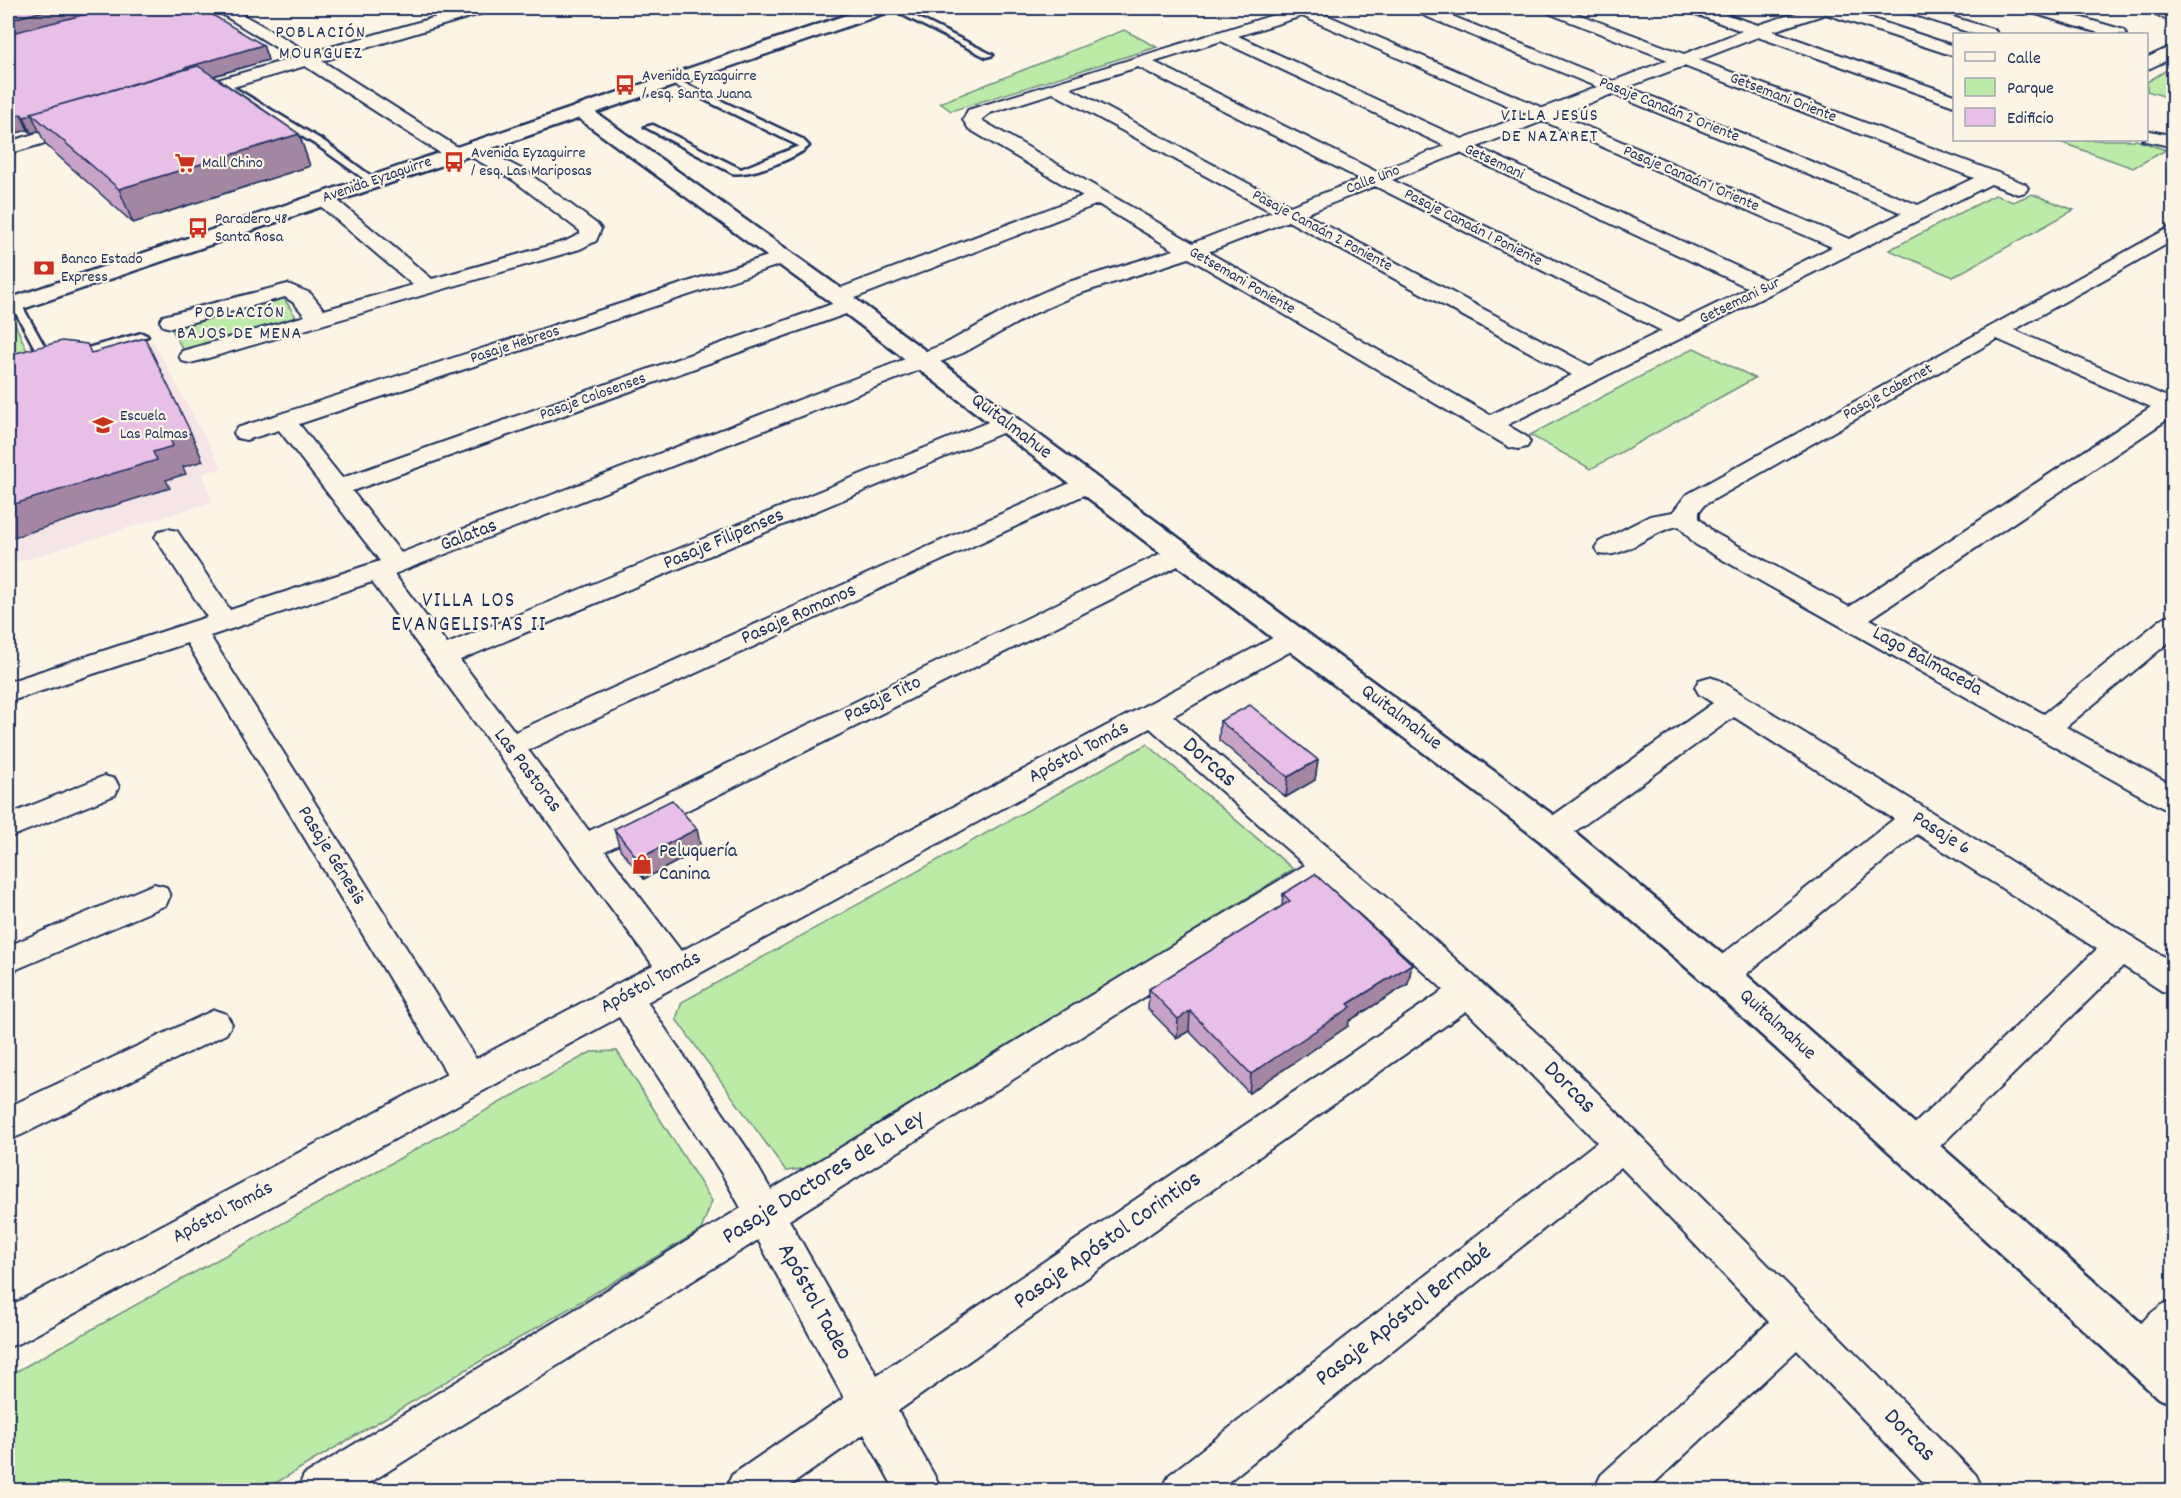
<svg xmlns="http://www.w3.org/2000/svg" width="2181" height="1498" viewBox="0 0 2181 1498" font-family="Dekko,sans-serif">
	<style>
		.built { fill: #f6e5e6 }
		.green { fill: #bceaa7; stroke: #6c8c82; stroke-width: 1.5 }
		.lines { fill: none; stroke-linecap: round; stroke-linejoin: round }
		.lane-casing { stroke: #1b2f5e; stroke-width: 5 }
		.street-casing { stroke: #1b2f5e; stroke-width: 4 }
		.secondary-casing { stroke: #1b2f5e; stroke-width: 5 }
		.primary-casing { stroke: #1b2f5e; stroke-width: 5 }
		.lane { fill: #fcf5e5; fill-rule: evenodd }
		.street { fill: #fcf5e5; fill-rule: evenodd }
		.secondary { fill: #fcf5e5; fill-rule: evenodd }
		.primary { fill: #fcf5e5; fill-rule: evenodd }
		.wall { fill: #c7a4c7; stroke: #1b2f5e; stroke-width: 1.5 }
		.shaded-wall { fill: #a286a2; stroke: #1b2f5e; stroke-width: 1.5 }
		.building { fill: #e7bfe7; stroke: #1b2f5e; stroke-width: 1.5 }
		.labels { text-anchor: middle; dominant-baseline: central; stroke-width: 4.5; stroke-linejoin: round; paint-order: stroke }
		.far-poi-label { font-size: 16px; fill: #1b2f5e; stroke: #fcf5e5; text-anchor: start }
		.far-street-label { font-size: 16px; fill: #1b2f5e; stroke: #fcf5e5 }
		.far-neighbourhood-label { font-size: 18px; letter-spacing: 1.5px; fill: #1b2f5e; stroke: #fcf5e5 }
		.street-label { font-size: 20px; fill: #1b2f5e; stroke: #fcf5e5 }
		.poi-label { font-size: 20px; fill: #1b2f5e; stroke: #fcf5e5; text-anchor: start }
		.neighbourhood-label { font-size: 21px; letter-spacing: 1.5px; fill: #1b2f5e; stroke: #fcf5e5 }
		.near-street-label { font-size: 24px; fill: #1b2f5e; stroke: #fcf5e5 }
	</style>
	<rect width="100%" height="100%" fill="#fcf5e5"/>
	<filter id="ink" filterUnits="userSpaceOnUse"><feTurbulence type="fractalNoise" baseFrequency=".0167" numOctaves="2"/><feDisplacementMap in="SourceGraphic" scale="12" xChannelSelector="R" yChannelSelector="G"/><feConvolveMatrix kernelMatrix="1 2 1 2 8 2 1 2 1" color-interpolation-filters="sRGB"/></filter>
	<g filter="url(#ink)">
		<path class="built" d="M 153,341 L 222,468 L 203,474 L 212,502 L 8,565 L 8,382 Z"/>
		<path class="green" d="M 1124,30 L 1157,47 L 951,111 L 940,103 Z
			M 2173,66 L 2173,99 L 2147,91 L 2147,82 Z
			M 2054,140 L 2136,140 L 2166,150 L 2133,168 Z
			M 2032,194 L 2074,210 L 1953,277 L 1889,250 L 1995,195 L 2013,202 Z
			M 283,297 L 298,320 L 184,352 L 171,328 Z
			M 14,321 L 37,374 L 8,382 L 8,323 Z
			M 1694,348 L 1755,378 L 1591,469 L 1530,435 Z
			M 1147,744 L 1293,869 L 817,1167 L 786,1171 L 676,1019 L 682,1002 Z
			M 617,1051 L 712,1201 L 701,1230 L 264,1490 L 8,1490 L 8,1376 L 591,1052 Z"/>
		<g class="lines">
			<g class="lane-casing">
				<path id="lane" d="M 889,8 L 898,8 L 993,55 L 986,57 Z
					M 671,77 L 802,139 L 809,146 C 797,158 748,177 732,173 L 645,127 L 653,125 L 741,169 L 799,146 L 668,82 L 668,78 Z
					M 227,87 L 233,87 L 325,142 L 379,182 L 371,184 L 318,146 L 227,91 Z
					M 16,301 L 21,304 L 51,358 L 142,333 L 148,336 L 52,365 L 44,365 L 11,304 Z"/>
			</g>
			<g class="street-casing">
				<path id="street" d="M 212,8 L 231,8 L 310,53 L 468,8 L 492,8 L 490,11 L 322,61 L 462,150 L 464,154 L 462,158 L 448,158 L 305,66 L 192,99 L 180,99 L 177,95 L 180,91 L 293,58 Z
					M 1296,8 L 1319,8 L 1317,11 L 1543,108 L 1597,87 L 1413,11 L 1411,8 L 1432,8 L 1613,81 L 1668,60 L 1543,11 L 1541,8 L 1562,8 L 1684,54 L 1742,31 L 1687,11 L 1685,8 L 1707,8 L 1758,25 L 1812,8 L 1840,8 L 1954,46 L 1954,56 L 1826,14 L 1773,31 L 1954,95 L 1954,106 L 1758,37 L 1699,60 L 1998,173 L 2025,184 L 2028,188 L 2025,192 L 2018,194 L 1991,184 L 1507,425 L 1527,437 L 1530,442 L 1527,447 L 1518,449 L 1509,447 L 1189,258 L 1078,294 L 1033,314 L 963,353 L 394,574 L 447,644 L 998,418 L 1006,416 L 1014,418 L 1018,423 L 1014,428 L 460,660 L 515,732 L 1079,479 L 1088,476 L 1097,479 L 1101,484 L 1097,489 L 528,750 L 589,831 L 1172,548 L 1181,546 L 1190,548 L 1194,554 L 1190,560 L 605,851 L 681,951 L 1284,632 L 1294,629 L 1304,632 L 1308,638 L 1304,644 L 1173,716 L 1409,917 L 1557,1052 L 1976,1475 L 1983,1490 L 1931,1490 L 1797,1350 L 1647,1490 L 1594,1490 L 1601,1475 L 1769,1322 L 1621,1167 L 1218,1490 L 1162,1490 L 1169,1475 L 1597,1142 L 1531,1074 L 1466,1011 L 898,1411 L 934,1475 L 941,1490 L 895,1490 L 864,1434 L 784,1490 L 725,1490 L 732,1475 L 844,1398 L 758,1240 L 358,1490 L 297,1490 L 304,1475 L 741,1208 L 722,1174 L 619,1017 L 22,1342 L 8,1347 L 8,1307 L 447,1074 L 187,643 L 8,702 L 8,682 L 207,617 L 155,537 L 159,531 L 168,529 L 177,531 L 230,610 L 380,561 L 279,430 L 246,440 L 237,438 L 234,433 L 237,428 L 777,253 L 784,251 L 791,253 L 794,257 L 791,261 L 299,424 L 342,478 L 835,303 L 827,297 L 830,292 L 1083,196 L 969,129 L 963,120 L 968,110 ZM 1302,16 L 1527,114 L 1462,139 L 1238,36 ZM 1221,41 L 1445,146 L 1377,172 L 1154,62 ZM 1684,66 L 1974,178 L 1918,205 L 1628,87 ZM 1138,67 L 1360,179 L 1290,206 L 1070,88 ZM 1053,93 L 1272,212 L 1193,243 L 981,120 L 990,113 ZM 1612,94 L 1902,213 L 1849,239 L 1559,115 ZM 1543,121 L 1832,247 L 1766,280 L 1477,147 ZM 1460,153 L 1749,288 L 1679,322 L 1392,180 ZM 1375,186 L 1662,331 L 1590,366 L 1305,214 ZM 1098,204 L 1174,250 L 1062,284 L 1017,304 L 947,343 L 401,553 L 352,491 L 857,310 L 860,305 L 857,300 L 852,299 ZM 1288,221 L 1572,375 L 1490,415 L 1208,252 ZM 372,582 L 653,965 L 476,1059 L 210,636 ZM 1150,728 L 1305,865 L 771,1190 L 748,1150 L 647,1002 ZM 1326,883 L 1444,990 L 877,1375 L 789,1220 Z
					M 1901,8 L 1924,8 L 1995,30 L 1997,34 L 1974,34 L 1903,11 Z
					M 2024,8 L 2048,8 L 2124,30 L 2126,34 L 2102,34 L 2026,11 Z
					M 2144,8 L 2165,8 L 2174,11 L 2174,22 L 2146,11 Z
					M 2174,45 L 2174,57 L 2146,70 L 2146,58 Z
					M 82,120 L 89,122 L 91,126 L 89,130 L 8,154 L 8,142 Z
					M 2146,130 L 2174,136 L 2174,147 L 2142,140 L 2146,140 Z
					M 471,143 L 527,172 L 598,225 L 601,229 L 596,241 L 580,249 L 198,361 L 190,363 L 182,361 L 179,356 L 182,351 L 305,316 L 294,303 L 285,297 L 171,328 L 163,326 L 160,321 L 163,316 L 288,284 L 310,293 L 324,310 L 413,285 L 317,203 L 314,199 L 317,195 L 331,195 L 432,279 L 566,241 L 580,234 L 580,231 L 513,180 L 464,153 L 462,149 L 464,145 Z
					M 2174,225 L 2174,240 L 2014,330 L 2167,397 L 2174,395 L 2174,415 L 1870,619 L 2044,714 L 2164,617 L 2174,614 L 2174,638 L 2066,727 L 2174,786 L 2174,811 L 2163,808 L 1695,544 L 1679,526 C 1651,530 1624,560 1599,554 L 1595,548 L 1599,542 L 1650,516 L 1673,512 L 1686,495 ZM 1997,339 L 2151,407 L 1849,607 L 1713,532 L 1699,518 L 1699,512 L 1704,505 Z
					M 1709,677 L 1719,680 L 2174,963 L 2174,994 L 2162,991 L 2123,966 L 1927,1159 L 1914,1164 L 1901,1159 L 1895,1148 L 1901,1137 L 2097,949 L 1917,834 L 1733,985 L 1721,989 L 1709,985 L 1704,975 L 1709,965 L 1894,819 L 1734,717 L 1563,840 L 1552,844 L 1541,840 L 1536,832 L 1541,824 L 1713,703 L 1699,694 L 1695,687 L 1699,680 Z
					M 104,776 L 115,779 L 119,787 L 115,795 L 8,838 L 8,815 Z
					M 154,884 L 166,887 L 170,896 L 166,905 L 8,973 L 8,946 Z
					M 214,1010 L 226,1014 L 232,1024 L 226,1034 L 21,1135 L 8,1140 L 8,1107 Z
					M 2174,1299 L 2174,1349 L 2157,1368 L 2142,1374 L 2127,1368 L 2121,1354 C 2131,1332 2151,1308 2174,1299 Z"/>
			</g>
			<g class="secondary-casing">
				<path id="secondary" d="M 581,105 L 588,107 L 846,292 L 1564,823 L 1734,964 L 2174,1352 L 2174,1404 L 2158,1398 L 1708,986 L 1540,841 L 830,302 L 574,115 L 571,111 L 574,107 Z"/>
			</g>
			<g class="primary-casing">
				<path id="primary" d="M 867,8 L 892,8 L 889,12 L 8,314 L 8,299 Z"/>
			</g>
			<use href="#lane" class="lane"/>
			<use href="#street" class="street"/>
			<use href="#secondary" class="secondary"/>
			<use href="#primary" class="primary"/>
		</g>
		<path class="wall" d="M 8,8 L 263,45 L 268,60 L 214,76 L 299,134 L 310,166 L 133,223 L 46,145 L 39,131 L 31,133 L 28,130 L 8,135 Z
			M 1220,721 L 1318,760 L 1315,780 L 1286,797 L 1219,740 Z
			M 614,829 L 701,849 L 644,879 L 620,849 Z
			M 1283,894 L 1412,964 L 1408,984 L 1349,1021 L 1348,1026 L 1249,1093 L 1189,1031 L 1177,1038 L 1148,1009 L 1149,989 L 1282,906 Z"/>
		<path class="shaded-wall" d="M 56,8 L 118,8 L 8,36 L 8,20 Z
			M 263,45 L 268,60 L 192,82 L 184,68 Z
			M 21,114 L 28,130 L 8,135 L 8,118 Z
			M 32,115 L 39,131 L 31,133 L 24,117 Z
			M 299,134 L 310,166 L 133,223 L 119,189 Z
			M 191,433 L 203,461 L 183,467 L 186,474 L 166,480 L 170,488 L 8,539 L 8,506 L 170,439 Z
			M 1318,760 L 1315,780 L 1286,797 L 1288,777 Z
			M 697,829 L 701,849 L 644,879 L 638,859 Z
			M 1412,964 L 1408,984 L 1349,1021 L 1348,1026 L 1249,1093 L 1251,1074 L 1348,1004 Z
			M 1190,1011 L 1189,1031 L 1177,1038 L 1178,1019 Z"/>
		<path class="building" d="M 8,8 L 56,8 L 8,20 Z
			M 110,8 L 201,8 L 263,45 L 184,68 L 185,69 L 31,113 L 32,115 L 24,117 L 21,114 L 8,118 L 8,34 Z
			M 198,66 L 299,134 L 119,189 L 31,113 Z
			M 145,338 L 191,433 L 170,439 L 173,446 L 153,452 L 157,460 L 8,506 L 8,355 L 62,341 L 87,344 L 91,353 Z
			M 1250,705 L 1318,760 L 1288,777 L 1220,721 Z
			M 672,800 L 697,829 L 638,859 L 614,829 Z
			M 1315,874 L 1412,964 L 1348,1004 L 1351,1007 L 1251,1074 L 1190,1011 L 1178,1019 L 1149,989 L 1290,901 L 1283,894 Z"/>
	</g>
	<defs>
		<g id="bus-bare" transform="scale(1.62)"><path d="M-5-6H5V4H4V6H2V4H-2V6H-4V4H-5ZM-3.5-4V0h7V-4ZM-3.5 1.2v1.5H-2V1.2ZM2 1.2v1.5H3.5V1.2Z" fill="#c8321e" stroke="#fcf5e5" stroke-width="2.5" paint-order="stroke"/></g>
		<g id="supermarket-bare" transform="scale(1.62)"><path d="M-6-5.5h2.5l.6 2H6L4.5 2H-2.5L-4.4-4H-6ZM-1.5 3.2a1.3 1.3 0 1 0 .1 0ZM3 3.2a1.3 1.3 0 1 0 .1 0Z" fill="#c8321e" stroke="#fcf5e5" stroke-width="2.5" paint-order="stroke"/></g>
		<g id="bank-bare" transform="scale(1.62)"><path d="M-6-4H6V4H-6ZM0-2.3a2.3 2.3 0 1 0 0 4.6a2.3 2.3 0 1 0 0-4.6Z" fill="#c8321e" stroke="#fcf5e5" stroke-width="2.5" paint-order="stroke"/></g>
		<g id="school-bare" transform="scale(1.62)"><path d="M0-5L7-2L0 1L-7-2ZM-4 1L0 2.5L4 1V4Q0 6-4 4Z" fill="#c8321e" stroke="#fcf5e5" stroke-width="2.5" paint-order="stroke"/></g>
		<g id="shop-bare" transform="scale(1.62)"><path d="M-5-2.5h2.3a2.7 3.5 0 0 1 5.4 0H5L5.5 6h-11ZM-1.5-2.5h3a1.5 2.3 0 0 0-3 0Z" fill="#c8321e" stroke="#fcf5e5" stroke-width="2.5" paint-order="stroke"/></g>
	</defs>
	<g fill-rule="evenodd">
		<use href="#bus-bare" x="625" y="85"/>
		<use href="#bus-bare" x="454" y="162"/>
		<use href="#supermarket-bare" x="185" y="163"/>
		<use href="#bus-bare" x="198" y="228"/>
		<use href="#bank-bare" x="44" y="268"/>
		<use href="#school-bare" x="103" y="425"/>
		<use href="#shop-bare" x="642" y="864"/>
	</g>
	<g class="labels">
		<g class="far-poi-label">
			<text x="642" y="76">Avenida Eyzaguirre<tspan x="642" dy="18">/ esq. Santa Juana</tspan></text>
			<text x="471" y="153">Avenida Eyzaguirre<tspan x="471" dy="18">/ esq. Las Mariposas</tspan></text>
			<text x="202" y="163">Mall Chino</text>
			<text x="215" y="219">Paradero 48<tspan x="215" dy="18">Santa Rosa</tspan></text>
			<text x="61" y="259">Banco Estado<tspan x="61" dy="18">Express</tspan></text>
			<text x="120" y="416">Escuela<tspan x="120" dy="18">Las Palmas</tspan></text>
		</g>
		<g class="far-street-label">
			<text transform="translate(1783 98) rotate(21)">Getsemani Oriente</text>
			<text transform="translate(1669 110) rotate(22)">Pasaje Canaán 2 Oriente</text>
			<text transform="translate(1494 162) rotate(25)">Getsemani</text>
			<text transform="translate(1691 179) rotate(23)">Pasaje Canaán 1 Oriente</text>
			<text transform="translate(377 180) rotate(-19)">Avenida Eyzaguirre</text>
			<text transform="translate(1373 180) rotate(-21)">Calle Uno</text>
			<text transform="translate(1473 228) rotate(27)">Pasaje Canaán 1 Poniente</text>
			<text transform="translate(1322 231) rotate(28)">Pasaje Canaán 2 Poniente</text>
			<text transform="translate(1242 281) rotate(30)">Getsemani Poniente</text>
			<text transform="translate(1740 301) rotate(-26)">Getsemani Sur</text>
			<text transform="translate(515 345) rotate(-18)">Pasaje Hebreos</text>
			<text transform="translate(1888 392) rotate(-29)">Pasaje Cabernet</text>
			<text transform="translate(593 397) rotate(-20)">Pasaje Colosenses</text>
		</g>
		<g class="far-neighbourhood-label">
			<text x="321" y="33">POBLACIÓN<tspan x="321" dy="21">MOURGUEZ</tspan></text>
			<text x="1550" y="116">VILLA JESÚS<tspan x="1550" dy="21">DE NAZARET</tspan></text>
			<text x="240" y="313">POBLACIÓN<tspan x="240" dy="21">BAJOS DE MENA</tspan></text>
		</g>
		<g class="street-label">
			<text transform="translate(1011 427) rotate(37)">Quitalmahue</text>
			<text transform="translate(469 536) rotate(-21)">Galatas</text>
			<text transform="translate(724 540) rotate(-23)">Pasaje Filipenses</text>
			<text transform="translate(799 615) rotate(-24)">Pasaje Romanos</text>
			<text transform="translate(1927 662) rotate(29)">Lago Balmaceda</text>
			<text transform="translate(883 700) rotate(-26)">Pasaje Tito</text>
			<text transform="translate(1401 718) rotate(37)">Quitalmahue</text>
			<text transform="translate(1079 753) rotate(-28)">Apóstol Tomás</text>
			<text transform="translate(527 771) rotate(53)">Las Pastoras</text>
			<text transform="translate(1941 834) rotate(32)">Pasaje 6</text>
			<text transform="translate(331 856) rotate(58)">Pasaje Génesis</text>
			<text transform="translate(651 983) rotate(-28)">Apóstol Tomás</text>
			<text transform="translate(1777 1025) rotate(42)">Quitalmahue</text>
			<text transform="translate(223 1213) rotate(-28)">Apóstol Tomás</text>
		</g>
		<g class="poi-label">
			<text x="659" y="852">Peluquería<tspan x="659" dy="23">Canina</tspan></text>
		</g>
		<g class="neighbourhood-label">
			<text x="469" y="602">VILLA LOS<tspan x="469" dy="24">EVANGELISTAS II</tspan></text>
		</g>
		<g class="near-street-label">
			<text transform="translate(1209 763) rotate(41)">Dorcas</text>
			<text transform="translate(1569 1088) rotate(45)">Dorcas</text>
			<text transform="translate(824 1178) rotate(-32)">Pasaje Doctores de la Ley</text>
			<text transform="translate(1108 1241) rotate(-35)">Pasaje Apóstol Corintios</text>
			<text transform="translate(814 1302) rotate(61)">Apóstol Tadeo</text>
			<text transform="translate(1404 1316) rotate(-38)">Pasaje Apóstol Bernabé</text>
			<text transform="translate(1909 1436) rotate(46)">Dorcas</text>
		</g>
	</g>
	<rect width="2181" height="1498" fill="none" stroke="#fcf5e5" stroke-width="30"/>
	<rect x="15" y="15" width="2151" height="1468" fill="none" stroke="#1b2f5e" stroke-width="2" filter="url(#ink)"/>
	<rect x="1953" y="33" width="195" height="108" fill="#fcf5e5" stroke="#a2a6af" stroke-width="1.5"/>
	<rect x="1965" y="52" width="30" height="9" fill="#fcf5e5" stroke="#a2a6af" stroke-width="1.5"/>
	<text x="2007" y="63" font-size="18" fill="#1b2f5e">Calle</text>
	<rect x="1965" y="78" width="30" height="18" fill="#bceaa7" stroke="#a2a6af" stroke-width="1.5"/>
	<text x="2007" y="93" font-size="18" fill="#1b2f5e">Parque</text>
	<rect x="1965" y="108" width="30" height="18" fill="#e7bfe7" stroke="#a2a6af" stroke-width="1.5"/>
	<text x="2007" y="123" font-size="18" fill="#1b2f5e">Edificio</text>
</svg>
